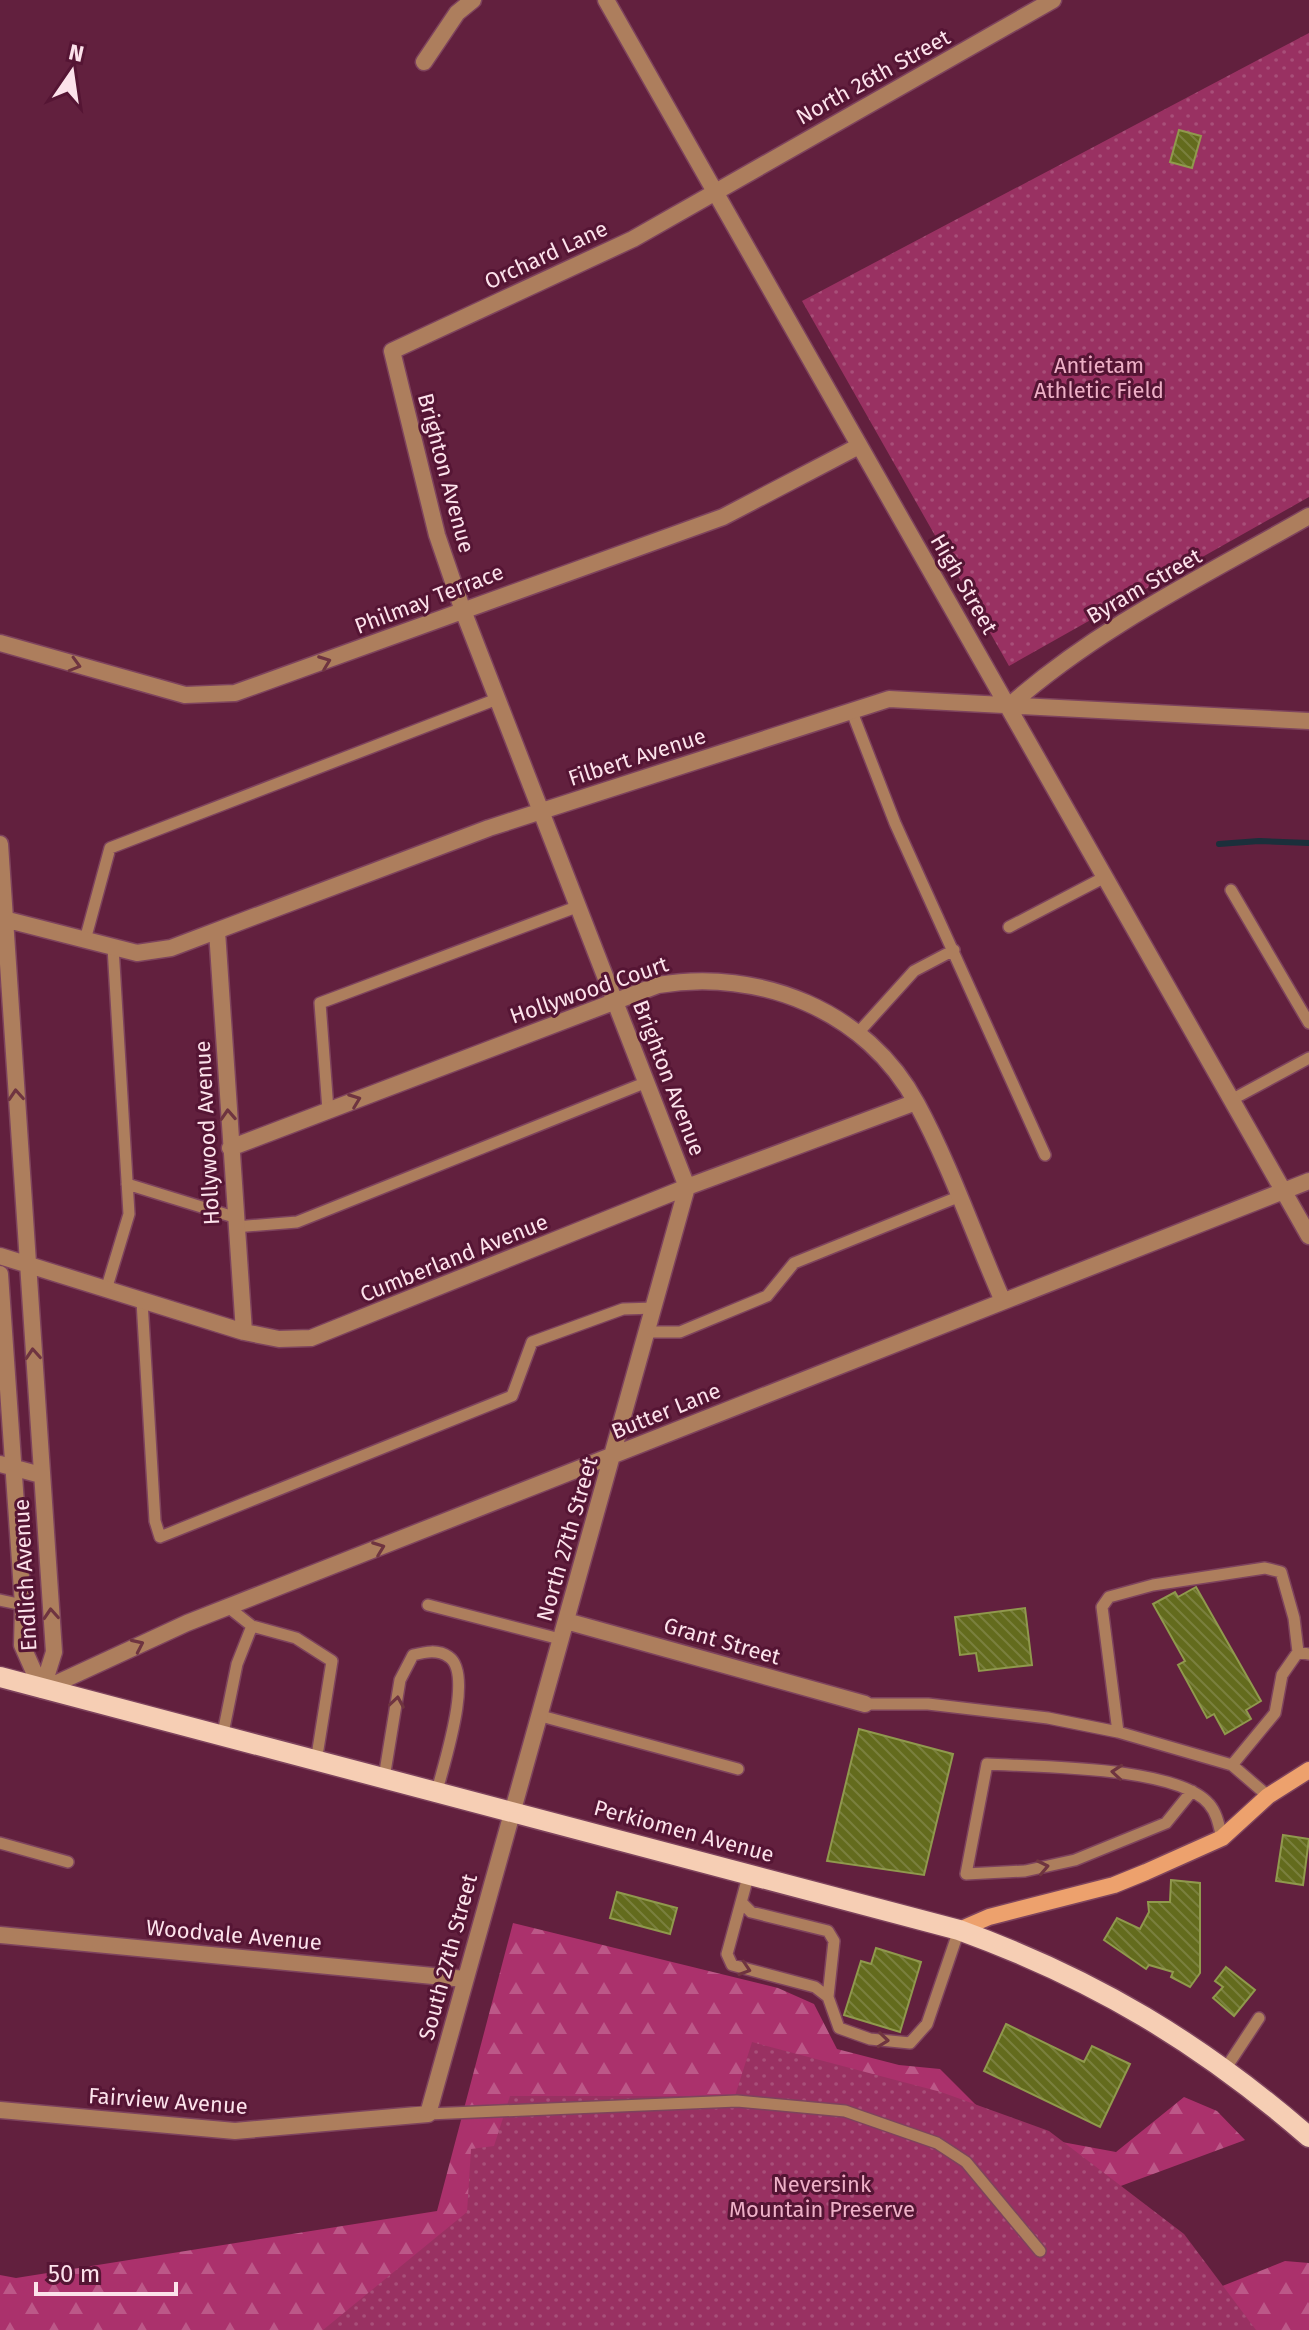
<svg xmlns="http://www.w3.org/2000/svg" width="1309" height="2330" viewBox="0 0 1309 2330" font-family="'Fira Sans',sans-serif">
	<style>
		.forest { fill: url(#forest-firs) }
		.park { fill: url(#park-dots) }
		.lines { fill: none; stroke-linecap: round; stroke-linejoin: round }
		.stream { stroke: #1b2f3b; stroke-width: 6 }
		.building { fill: url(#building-back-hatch); stroke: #90994d; stroke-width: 2 }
		.lane-casing { stroke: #7e435d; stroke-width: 14 }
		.street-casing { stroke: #7e435d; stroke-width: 19 }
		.secondary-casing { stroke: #7e435d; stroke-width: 19 }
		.primary-casing { stroke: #7e435d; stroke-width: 23 }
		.lane { stroke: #ad7e5d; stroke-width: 11 }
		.street { stroke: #ad7e5d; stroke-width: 16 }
		.secondary { stroke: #eda16d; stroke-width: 16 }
		.primary { stroke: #f6ceb4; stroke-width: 20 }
		.oneway { stroke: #6f3440 }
		.labels { text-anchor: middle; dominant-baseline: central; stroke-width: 6; stroke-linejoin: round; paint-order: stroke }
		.street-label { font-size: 22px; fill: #fce2eb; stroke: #551534 }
		.park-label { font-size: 22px; fill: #eeb0c7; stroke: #551534 }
	</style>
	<defs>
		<pattern id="forest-firs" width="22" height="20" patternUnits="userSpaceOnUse" patternTransform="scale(2)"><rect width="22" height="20" fill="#ab316c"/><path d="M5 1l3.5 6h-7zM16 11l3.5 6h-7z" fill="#bc5888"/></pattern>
		<pattern id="park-dots" width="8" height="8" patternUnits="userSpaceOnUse" patternTransform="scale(2)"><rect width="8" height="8" fill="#993162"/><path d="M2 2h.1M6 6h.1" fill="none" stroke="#a84f79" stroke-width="1.8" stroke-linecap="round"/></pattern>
		<pattern id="building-back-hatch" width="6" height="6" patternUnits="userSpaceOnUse" patternTransform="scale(2)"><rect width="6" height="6" fill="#636b1d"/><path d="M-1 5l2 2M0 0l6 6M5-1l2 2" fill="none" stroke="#7a803e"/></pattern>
	</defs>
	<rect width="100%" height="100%" fill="#62203e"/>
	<path class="forest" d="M 513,1923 L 778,1988 L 814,2004 L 837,2049 L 899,2065 L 940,2069 L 1002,2131 L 1116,2152 L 1184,2097 L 1217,2111 L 1245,2140 L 732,2330 L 0,2330 L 0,2275 L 16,2278 L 437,2211 Z
		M 1285,2261 L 1309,2263 L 1309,2330 L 1112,2330 Z"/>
	<path class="park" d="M 1309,33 L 1309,497 L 1009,666 L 802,301 Z
		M 752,2042 L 941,2092 L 1049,2131 L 1184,2234 L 1256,2330 L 323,2330 L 467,2212 L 471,2149 L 494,2146 L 510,2096 L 735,2096 Z"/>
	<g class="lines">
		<path class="stream" d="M 1219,844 L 1259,841 L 1309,843"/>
	</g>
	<path class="building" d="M 1179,130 L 1201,136 L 1192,168 L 1170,162 Z
		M 1196,1587 L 1261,1701 L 1246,1710 L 1251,1719 L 1225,1734 L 1214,1714 L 1207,1718 L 1178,1665 L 1185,1661 L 1153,1604 L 1175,1592 L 1178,1597 Z
		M 1025,1608 L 1032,1665 L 979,1671 L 976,1653 L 960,1655 L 955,1617 Z
		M 859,1729 L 953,1754 L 924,1875 L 827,1861 Z
		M 1283,1835 L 1309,1839 L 1303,1885 L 1276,1881 Z
		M 1171,1880 L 1200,1883 L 1200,1973 L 1190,1987 L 1171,1977 L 1173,1972 L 1149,1965 L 1146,1969 L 1104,1940 L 1117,1918 L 1140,1929 L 1149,1912 L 1148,1902 L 1170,1902 Z
		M 617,1892 L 677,1908 L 670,1934 L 610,1918 Z
		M 876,1948 L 921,1962 L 900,2032 L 844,2015 L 861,1961 L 871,1964 Z
		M 1226,1967 L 1255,1990 L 1234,2016 L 1213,1998 L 1223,1987 L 1215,1981 Z
		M 1006,2024 L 1084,2062 L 1092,2046 L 1130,2064 L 1100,2127 L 984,2071 Z"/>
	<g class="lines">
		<g class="lane-casing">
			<path id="lane" d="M 852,712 L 895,823 L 1045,1155
				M 1231,890 L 1309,1023
				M 1009,927 L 1105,877
				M 85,940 L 110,848 L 497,699
				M 857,1034 L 914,971 L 954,950
				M 1233,1099 L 1309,1058
				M 328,1110 L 320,1003 L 579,906
				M 127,1184 L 234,1217
				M 235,1227 L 297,1222 L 647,1082
				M 106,1290 L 129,1214 L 113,947
				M 142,1301 L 155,1521 L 160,1537 L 512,1396 L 532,1342 L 623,1309 L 655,1308
				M 649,1332 L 680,1332 L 767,1296 L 794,1263 L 958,1197
				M 0,1600 L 23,1605
				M 428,1605 L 560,1639
				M 228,1607 L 252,1626 L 296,1638 L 332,1661 L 316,1762
				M 865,1704 L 928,1704 L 1048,1718 L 1118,1732 L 1232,1765 L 1268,1796
				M 541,1716 L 738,1769
				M 1118,1732 L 1102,1607 L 1109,1597 L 1153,1585 L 1265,1568 L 1281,1572 L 1294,1618 L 1298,1652
				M 222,1738 L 237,1664 L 252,1626
				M 1232,1765 L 1275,1713 L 1282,1675 L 1298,1652 L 1309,1654
				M 384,1778 L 400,1680 L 413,1655 C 425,1652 438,1649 449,1657 C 474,1674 443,1766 437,1791
				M 1192,1791 L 1166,1823 L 1075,1860 L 1025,1871 L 966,1874 L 987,1764 C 1036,1767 1177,1766 1209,1804 C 1217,1813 1219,1826 1222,1838
				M 0,1843 L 68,1862
				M 749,1873 L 727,1954 L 732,1965 L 815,1987 L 828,1997
				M 743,1904 L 751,1912 L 828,1931 L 834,1941 L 828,1997 L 839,2028 L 870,2039 L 910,2043 L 927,2024 L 959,1930
				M 1226,2068 L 1259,2018
				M 428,2114 L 737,2101 L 845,2111 L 937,2143 L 966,2162 L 1040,2251"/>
		</g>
		<g class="street-casing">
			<path id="street" d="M 606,0 L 1309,1236
				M 424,62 L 457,13 L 473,0
				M 0,643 L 185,695 L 235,693 L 723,517 L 859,446
				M 1009,706 C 1098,627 1206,575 1309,516
				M 0,844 L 54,1652 L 42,1690
				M 0,918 L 137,953 L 171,948 L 489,828 L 889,699 L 1309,721
				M 217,931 L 244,1332
				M 230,1148 L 658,985 C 759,968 867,1010 917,1104 C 950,1165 974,1235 1002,1299
				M 0,1256 L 244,1332 L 279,1339 L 311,1338 L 687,1187 L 916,1102
				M 0,1274 L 23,1605 L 22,1645 L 42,1690
				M 0,1464 L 41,1475
				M 566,1621 L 865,1704
				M 42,1690 L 187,1623 L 1309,1181
				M 0,1935 L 465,1979
				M 0,2110 L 235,2131 L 428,2114 L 687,1187 L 462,608 L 437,535 L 392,351 L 633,239 L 1053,0"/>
		</g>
		<g class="secondary-casing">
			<path id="secondary" d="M 959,1930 L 989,1917 L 1114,1885 L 1146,1872 L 1222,1838 L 1268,1796 L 1309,1770"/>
		</g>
		<g class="primary-casing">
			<path id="primary" d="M 0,1677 L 959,1930 C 1094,1979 1201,2043 1309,2137"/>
		</g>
		<use href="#lane" class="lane"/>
		<use href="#street" class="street"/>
		<use href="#secondary" class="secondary"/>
		<use href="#primary" class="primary"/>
	</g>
	<defs><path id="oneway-chevron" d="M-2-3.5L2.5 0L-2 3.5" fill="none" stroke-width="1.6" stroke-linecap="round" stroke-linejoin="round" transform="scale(2)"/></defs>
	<g class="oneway">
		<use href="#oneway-chevron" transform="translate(325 662) rotate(-21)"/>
		<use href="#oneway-chevron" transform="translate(75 665) rotate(16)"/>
		<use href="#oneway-chevron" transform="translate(16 1095) rotate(-94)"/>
		<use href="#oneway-chevron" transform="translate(355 1100) rotate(-21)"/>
		<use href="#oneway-chevron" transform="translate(228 1115) rotate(-93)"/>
		<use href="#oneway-chevron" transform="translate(33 1354) rotate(-94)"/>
		<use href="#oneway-chevron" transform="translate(379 1548) rotate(-21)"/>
		<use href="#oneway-chevron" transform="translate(51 1614) rotate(-94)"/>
		<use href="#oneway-chevron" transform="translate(138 1645) rotate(-25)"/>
		<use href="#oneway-chevron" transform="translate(397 1702) rotate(-81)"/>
		<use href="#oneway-chevron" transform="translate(1117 1772) rotate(-175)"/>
		<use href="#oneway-chevron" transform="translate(1043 1867) rotate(-12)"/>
		<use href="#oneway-chevron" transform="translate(745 1969) rotate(18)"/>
		<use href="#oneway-chevron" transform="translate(883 2040) rotate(6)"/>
	</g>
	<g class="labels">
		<g class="street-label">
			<text transform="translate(873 77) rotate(-29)">North 26th Street</text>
			<text transform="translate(546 255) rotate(-25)">Orchard Lane</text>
			<text transform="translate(446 473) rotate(75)">Brighton Avenue</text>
			<text transform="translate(964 584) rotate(60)">High Street</text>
			<text transform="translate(1144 586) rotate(-30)">Byram Street</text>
			<text transform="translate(429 599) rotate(-21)">Philmay Terrace</text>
			<text transform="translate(637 757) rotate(-18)">Filbert Avenue</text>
			<text transform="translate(589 990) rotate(-19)">Hollywood Court</text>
			<text transform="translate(669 1078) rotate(69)">Brighton Avenue</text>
			<text transform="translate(207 1133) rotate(-93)">Hollywood Avenue</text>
			<text transform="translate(454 1258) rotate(-22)">Cumberland Avenue</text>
			<text transform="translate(666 1411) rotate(-22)">Butter Lane</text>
			<text transform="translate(567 1539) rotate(-74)">North 27th Street</text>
			<text transform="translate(25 1575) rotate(-93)">Endlich Avenue</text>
			<text transform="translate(722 1641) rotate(16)">Grant Street</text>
			<text transform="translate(684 1831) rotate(15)">Perkiomen Avenue</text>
			<text transform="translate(234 1935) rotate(5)">Woodvale Avenue</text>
			<text transform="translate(448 1957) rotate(-75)">South 27th Street</text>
			<text transform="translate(168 2101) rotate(4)">Fairview Avenue</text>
		</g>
		<g class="park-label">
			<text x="1099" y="365">Antietam<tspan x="1099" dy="25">Athletic Field</tspan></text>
			<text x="822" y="2184">Neversink<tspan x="822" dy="25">Mountain Preserve</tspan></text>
		</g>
	</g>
	<g transform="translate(72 72) rotate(13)" stroke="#551534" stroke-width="6" paint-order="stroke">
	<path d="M0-6L14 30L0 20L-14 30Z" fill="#fce2eb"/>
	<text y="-12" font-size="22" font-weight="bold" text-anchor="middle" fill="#fce2eb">N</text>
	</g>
	<path d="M36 2282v12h140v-12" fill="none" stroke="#fce2eb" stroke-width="4"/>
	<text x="48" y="2282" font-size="24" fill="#fce2eb" stroke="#551534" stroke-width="6" paint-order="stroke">50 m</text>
</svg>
